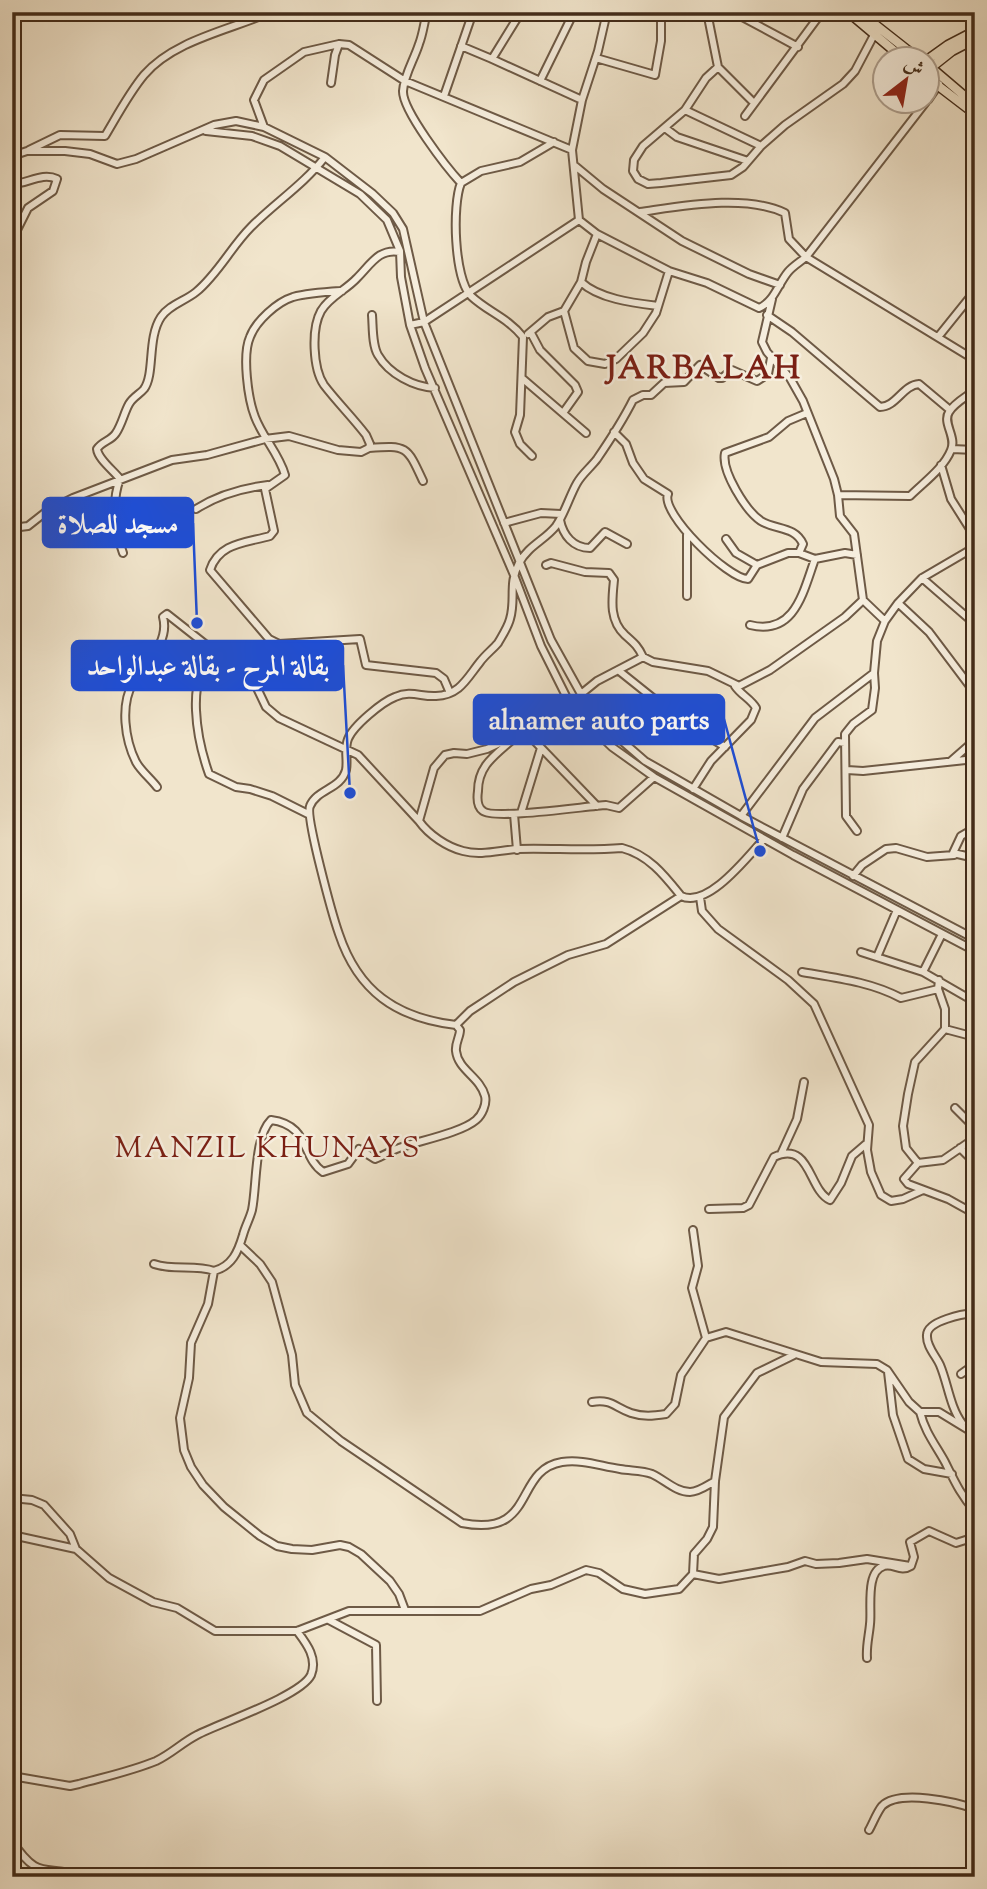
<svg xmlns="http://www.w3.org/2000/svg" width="987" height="1889" viewBox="0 0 987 1889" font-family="'Sorts Mill Goudy',Amiri,serif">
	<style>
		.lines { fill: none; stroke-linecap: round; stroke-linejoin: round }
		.minor-casing { stroke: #6e5a46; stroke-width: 10 }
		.major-casing { stroke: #432c1a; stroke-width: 11 }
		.minor { stroke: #f6eede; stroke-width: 6 }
		.major { stroke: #f1e5cc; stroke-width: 8 }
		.labels { text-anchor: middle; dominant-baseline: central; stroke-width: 5; stroke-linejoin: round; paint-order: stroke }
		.quarter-label { font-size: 30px; letter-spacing: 2px; fill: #7a1f14; stroke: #f6eede }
		.district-label { font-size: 33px; font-weight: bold; letter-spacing: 2px; fill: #7a1f14; stroke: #f6eede }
		.leader { fill: none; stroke: #1d4ed8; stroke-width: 2.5 }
		.callout-dot { fill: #1d4ed8; stroke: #f6eede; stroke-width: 2.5 }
		.callout { fill: #1d4ed8; stroke: #1d4ed8; stroke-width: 2.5 }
		.callout-label { font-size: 28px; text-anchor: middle; font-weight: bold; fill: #fff }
	</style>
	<rect width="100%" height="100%" fill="#f1e5cc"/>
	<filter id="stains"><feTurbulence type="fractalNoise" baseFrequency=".00286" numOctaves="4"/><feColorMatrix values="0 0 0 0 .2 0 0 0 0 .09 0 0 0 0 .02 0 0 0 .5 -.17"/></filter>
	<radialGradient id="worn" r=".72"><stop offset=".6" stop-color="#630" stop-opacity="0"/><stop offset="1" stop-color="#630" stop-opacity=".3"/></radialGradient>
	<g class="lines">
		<g class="minor-casing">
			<path id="minor" d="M 427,12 C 424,23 423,34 419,44 C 414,60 404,75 403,91 C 402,110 447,168 461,183 C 452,205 454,278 471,296 C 488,312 507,317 523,337 L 520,415 L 515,432 L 520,444 L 532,456
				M 521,12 L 492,59 L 582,100
				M 607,12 L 598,51 L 582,100 L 572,150 L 579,220 L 597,234 L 669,271 L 707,283 L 759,308 C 774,302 778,284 788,272 C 793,266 800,262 806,257 L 975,360
				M 707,12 L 718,67
				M 733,12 L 798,47
				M 461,46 L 492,59
				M 596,58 L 655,75 L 661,41 L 661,12
				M 540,81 L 574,12
				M 331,83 L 335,55 L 339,44
				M 12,94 L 16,94
				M 444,96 L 473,12
				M 928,100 L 939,84
				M 754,103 L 718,67 L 706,78 L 685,110 L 761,146
				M 685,110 L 643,146 L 634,160 L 633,171 L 638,179 L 648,184 L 661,183 L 731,175 L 743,167 L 761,146 L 785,125 L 843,84 L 855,71 L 874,35
				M 745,116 L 822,12
				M 264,127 L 254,100 L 264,80 L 304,52 L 339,44 L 349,45 L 405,81 L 572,150
				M 665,128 L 677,137 L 748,161
				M 206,131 L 252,136 L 280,146 L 360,194 L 387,220 L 400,251 L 401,277 L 410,325 L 425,368 L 514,575 L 541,646 L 569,702 L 589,725 L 612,747 L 654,777 L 793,855 L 975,951
				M 29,150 L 60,135 L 105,136 C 117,116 129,93 144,75 C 174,40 230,30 271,12
				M 12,156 L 27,151 L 65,151 L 90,154 L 117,164 L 136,159 L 214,125 L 236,121 L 264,127 L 325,157 L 373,194 L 393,213 L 403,229 L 424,322 L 551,640 L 581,694 L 607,728 L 645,761 L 741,816 L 975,939
				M 574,165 L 603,189 L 682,241 L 749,274 L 780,285
				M 461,183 L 481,171 L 520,162 L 554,142
				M 12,184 C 27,184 42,172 57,179 L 53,191 L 28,208 L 12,240
				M 640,212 C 683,206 745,194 785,213 L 789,239 L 806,257 L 926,102
				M 597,234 L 586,262 L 581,282 L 564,311 L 574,348 L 588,361 L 605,364 L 616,359 L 643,333 L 656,313 L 669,271
				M 581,282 C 599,299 634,303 658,306
				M 342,291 C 326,292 308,293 293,297 C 277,302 256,321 250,337 C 242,355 248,399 255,417 C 263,438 279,454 285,475 L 265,489 L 274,531 L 270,536 C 245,543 219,543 210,570 L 269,639 L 279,644 L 360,639 L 366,665 L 436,673 L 444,679 L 450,693
				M 372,315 C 373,327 372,345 378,355 C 389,374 414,387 435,388
				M 767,315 L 792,332 L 880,407 C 896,407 903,385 919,384 L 950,410
				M 410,325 L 424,322 L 579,220
				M 531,333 L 540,350 L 575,385 L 578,392 L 563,413
				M 528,334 L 548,317 L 564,311
				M 938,337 L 975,291
				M 523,379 L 586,433
				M 614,432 L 626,444 L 633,463 L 644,479 L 668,494 C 660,513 728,579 748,579 L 757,565 L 788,553 L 799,553 L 815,559 L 845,553 L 857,555
				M 369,448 C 407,445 407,446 423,481
				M 952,449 L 975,450
				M 972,449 L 975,460
				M 941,465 L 951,499 L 975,537
				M 838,495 L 910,496 C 923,483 944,468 951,450 C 957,437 942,423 949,412 C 954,403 966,397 975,390
				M 196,509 C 218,495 242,488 268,485
				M 560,520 C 563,535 573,548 590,548 L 605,532 L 627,544
				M 504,523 L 541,513 L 561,514
				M 12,528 L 28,526 L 47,511 L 73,498 L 172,460 L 207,455 L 265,439 L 289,436 L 338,450 L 361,452 L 369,448 L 370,444 L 366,435 C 353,418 337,402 324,385 C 313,369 311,329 321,311 C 329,297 346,290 357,278 C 371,264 379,248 400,252
				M 687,535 L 687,596
				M 726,539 L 736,553 L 757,565
				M 123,553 C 115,531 111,502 120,479 C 113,470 98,459 97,449 C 102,441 111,441 116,433 C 122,424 124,413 129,404 C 133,397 140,394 144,389 C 155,374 147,338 161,317 C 169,305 185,301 196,292 C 218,274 231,247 251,227 C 275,203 304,184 325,157
				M 799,553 L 803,544 C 795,526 776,530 761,521 C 746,511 721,471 725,453 L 769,437 L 788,421 L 807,413
				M 546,565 L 551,563 L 585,572 L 609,573 L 614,580 C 612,600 609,620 625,635 C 634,643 638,646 643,657
				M 922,578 L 975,624
				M 863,600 L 885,621
				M 898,603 L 929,632 L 975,693
				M 750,625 C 795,636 803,592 815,559
				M 216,654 C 183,675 198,743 209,774 L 236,787 L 250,789 L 272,796 L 308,814
				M 618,670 L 673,714 L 725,747
				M 581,694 L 597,681 L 643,657 L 653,662 L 708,671 L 739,686 L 770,670 L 845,617 L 863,600 L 854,534 L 840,516 L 838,495 L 834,479 L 803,401 L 790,378 L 767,352 L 762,342 L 772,299
				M 972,718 L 975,722
				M 525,731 L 597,806
				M 512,740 C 494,756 478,766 478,791 C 477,798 477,807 483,811 C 494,820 587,806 606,805 L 619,808 L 654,777
				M 951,761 L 975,740
				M 847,770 L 863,771 L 975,759
				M 157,787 C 151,779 141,771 136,762 C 125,740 120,705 133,683 C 145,663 170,643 163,617 L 167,614 L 242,673 L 256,686 L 266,707 L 279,718 L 358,755 L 419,821 L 434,768 L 445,755 L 454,753 L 467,754 L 487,749 L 545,722 L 569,702
				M 693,789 L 711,761 L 751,720 L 756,708 C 751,699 741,695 735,686
				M 521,813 L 541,748
				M 514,814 L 517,850
				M 741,816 L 815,718 L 874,673 L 877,641 L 885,621 L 898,603 L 922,578 L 975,547
				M 419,821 C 429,835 447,847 463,851 C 481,856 500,850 518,849 C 553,848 587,851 622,848 C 649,855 665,876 681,896
				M 975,828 L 961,836 L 953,853 L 975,858
				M 857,831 L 846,816 L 845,734 L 853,724 L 872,710 L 875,688 L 874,673
				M 782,838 L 803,789 L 838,742 L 845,743
				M 853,876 L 862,865 L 886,849 L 896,848 L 927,857 L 954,855
				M 700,897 L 702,911 L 718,929 L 788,980 L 814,1004 L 869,1125 L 867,1150 L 871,1172 L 881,1195 L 891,1201 L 903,1199 L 923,1190
				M 861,952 L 923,972 L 975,1002
				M 877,957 L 897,910
				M 802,972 C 837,978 871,982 901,998 L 938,989
				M 923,972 L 942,934
				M 939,980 L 938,989 L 945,1009 L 945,1029 L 915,1062 L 908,1094 L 903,1126 L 906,1148 L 918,1163 L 943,1160 L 975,1138
				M 456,1025 C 396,1018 358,991 339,934 C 333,917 305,816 310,806 C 317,789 341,789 346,770 C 348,760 344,749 348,739 C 353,726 382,702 395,697 C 411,690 421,697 436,696 C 460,695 467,678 480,662 C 485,655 492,650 498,643 C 502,636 508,627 510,619 C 516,599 508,584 519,563 C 528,546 545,540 556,526 C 564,515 570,495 577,483 C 582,474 591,467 597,459 C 610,440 623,420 633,400 L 643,395 L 651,395 L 664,383 L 684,382 L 700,365 L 719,378 L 722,378 L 732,370 L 757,381 L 768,374 L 771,358
				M 456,1025 L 470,1011 L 514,982 L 568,955 L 606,944 L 681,896 C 708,909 748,856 764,839
				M 945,1029 L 975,1037
				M 975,1045 L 975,1061
				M 955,1108 L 975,1128
				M 960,1148 L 968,1156 L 975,1158
				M 781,1154 L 797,1119 L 804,1082
				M 918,1163 L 904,1179 L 908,1184 L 948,1199 L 975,1214
				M 709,1209 L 743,1208 L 749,1205 L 774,1157 C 811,1140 808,1190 830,1200 L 841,1183 L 852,1156 L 866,1144
				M 240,1245 L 260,1264 L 272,1282 L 292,1355 L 295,1385 L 307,1413 L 341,1441 L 462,1523 C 537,1538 513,1470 562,1462 C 582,1459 600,1466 620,1469 C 631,1471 642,1470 652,1474 C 665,1480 676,1492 690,1492 C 698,1492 708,1485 715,1481
				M 154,1264 C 174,1271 195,1264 214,1271 L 208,1304 L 191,1343 L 189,1378 L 180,1418 L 184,1450 L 191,1467 L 203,1485 L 224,1507 L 260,1536 L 277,1546 L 292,1549 L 312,1550 L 340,1545 L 349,1547 L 361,1554 L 390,1581 L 399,1594 L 405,1610
				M 214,1271 C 232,1266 238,1252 243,1235 C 245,1227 250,1218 252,1210 C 257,1186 254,1137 271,1120 C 310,1125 301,1157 323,1172 L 348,1164 L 359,1149 L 375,1159 C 383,1156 390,1151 399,1148 C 418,1141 461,1133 476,1120 C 482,1115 487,1104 485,1096 C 480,1077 458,1070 456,1051 C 455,1043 460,1037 460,1030 L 456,1025
				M 706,1338 L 726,1332 L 821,1362 L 877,1364 L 887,1370 L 909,1402 L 920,1412 L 939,1412 L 975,1434
				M 888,1372 L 893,1415 L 908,1459 L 924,1469 L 952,1474
				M 961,1374 L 975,1364
				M 592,1402 C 612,1399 614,1407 631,1413 C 643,1417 653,1416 666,1414 L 675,1404 L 681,1375 L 706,1338 L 692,1288 L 698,1266 L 693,1230
				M 920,1412 C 925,1432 935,1444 945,1462 C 954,1480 961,1496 975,1511
				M 962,1423 C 950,1407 948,1384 940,1365 C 936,1356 926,1346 927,1335 C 927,1321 964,1313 975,1314
				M 12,1498 L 32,1500 L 44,1505 L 70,1534 L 76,1549 L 109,1578 L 153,1602 L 177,1608 L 215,1631 L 297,1631 L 349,1611 L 480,1611 L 531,1589 L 551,1585 L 586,1570 L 599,1573 L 623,1589 L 645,1594 L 679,1589 L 693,1574 L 694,1554 L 707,1539 L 713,1527 L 715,1481 L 724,1417 L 757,1373 L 794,1355
				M 12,1535 L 76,1549
				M 693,1574 L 719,1579 L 788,1567 L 805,1561 L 816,1564 L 839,1563 L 867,1559 L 910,1566
				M 329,1620 L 376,1645 L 377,1701
				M 867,1658 C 866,1646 869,1636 870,1624 C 872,1610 865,1571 884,1566 C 894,1563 900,1573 911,1566 L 914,1557 L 910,1542 L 929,1531 L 956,1543 L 975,1537
				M 12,1776 L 70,1786 L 79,1784 C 104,1777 132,1771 156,1761 C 171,1754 183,1742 197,1735 C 220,1723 301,1696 311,1675 C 318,1658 306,1643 297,1631
				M 869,1830 C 873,1823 877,1812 882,1806 C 899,1789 956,1802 975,1809
				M 12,1841 C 40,1883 45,1863 84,1877"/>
		</g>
		<g class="major-casing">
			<path id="major" d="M 848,12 L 905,60
				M 859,12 L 920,60
				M 927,60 L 948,45 L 975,31
				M 928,65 L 975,105
				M 928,70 L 952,51 L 975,39
				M 928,78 L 975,114"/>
		</g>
		<use href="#minor" class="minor"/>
		<use href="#major" class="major"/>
	</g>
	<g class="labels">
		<g class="quarter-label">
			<text x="268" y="1149">MANZIL KHUNAYS</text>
		</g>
		<g class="district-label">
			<text x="704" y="370">JARBALAH</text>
		</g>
	</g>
	<path class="leader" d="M197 623L193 523M350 793L343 665M760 851L724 719"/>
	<g class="callout-dot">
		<circle cx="197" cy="623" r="7"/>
		<circle cx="350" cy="793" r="7"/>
		<circle cx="760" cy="851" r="7"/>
	</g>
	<g class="callout">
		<rect x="43" y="498" width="150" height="49" rx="7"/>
		<rect x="72" y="641" width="271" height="49" rx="7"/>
		<rect x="474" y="695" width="250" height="49" rx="7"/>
	</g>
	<g class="callout-label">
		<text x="118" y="533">مسجد للصلاة</text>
		<text x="208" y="675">بقالة المرح - بقالة عبدالواحد</text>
		<text x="599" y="729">alnamer auto parts</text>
	</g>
	<rect width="987" height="1889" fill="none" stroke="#f1e5cc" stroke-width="42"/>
	<rect x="14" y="14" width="959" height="1861" fill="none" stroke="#432c1a" stroke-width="3.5"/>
	<rect x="21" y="21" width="945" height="1847" fill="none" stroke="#432c1a" stroke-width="2"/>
	<g transform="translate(906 80) rotate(31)"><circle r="33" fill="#f6eede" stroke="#aea090" stroke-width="2"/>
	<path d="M0-5L12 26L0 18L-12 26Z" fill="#8f2418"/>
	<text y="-10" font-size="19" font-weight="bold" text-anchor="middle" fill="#432c1a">ش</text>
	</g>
	<rect width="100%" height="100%" filter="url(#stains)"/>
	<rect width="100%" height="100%" fill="url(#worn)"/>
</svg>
